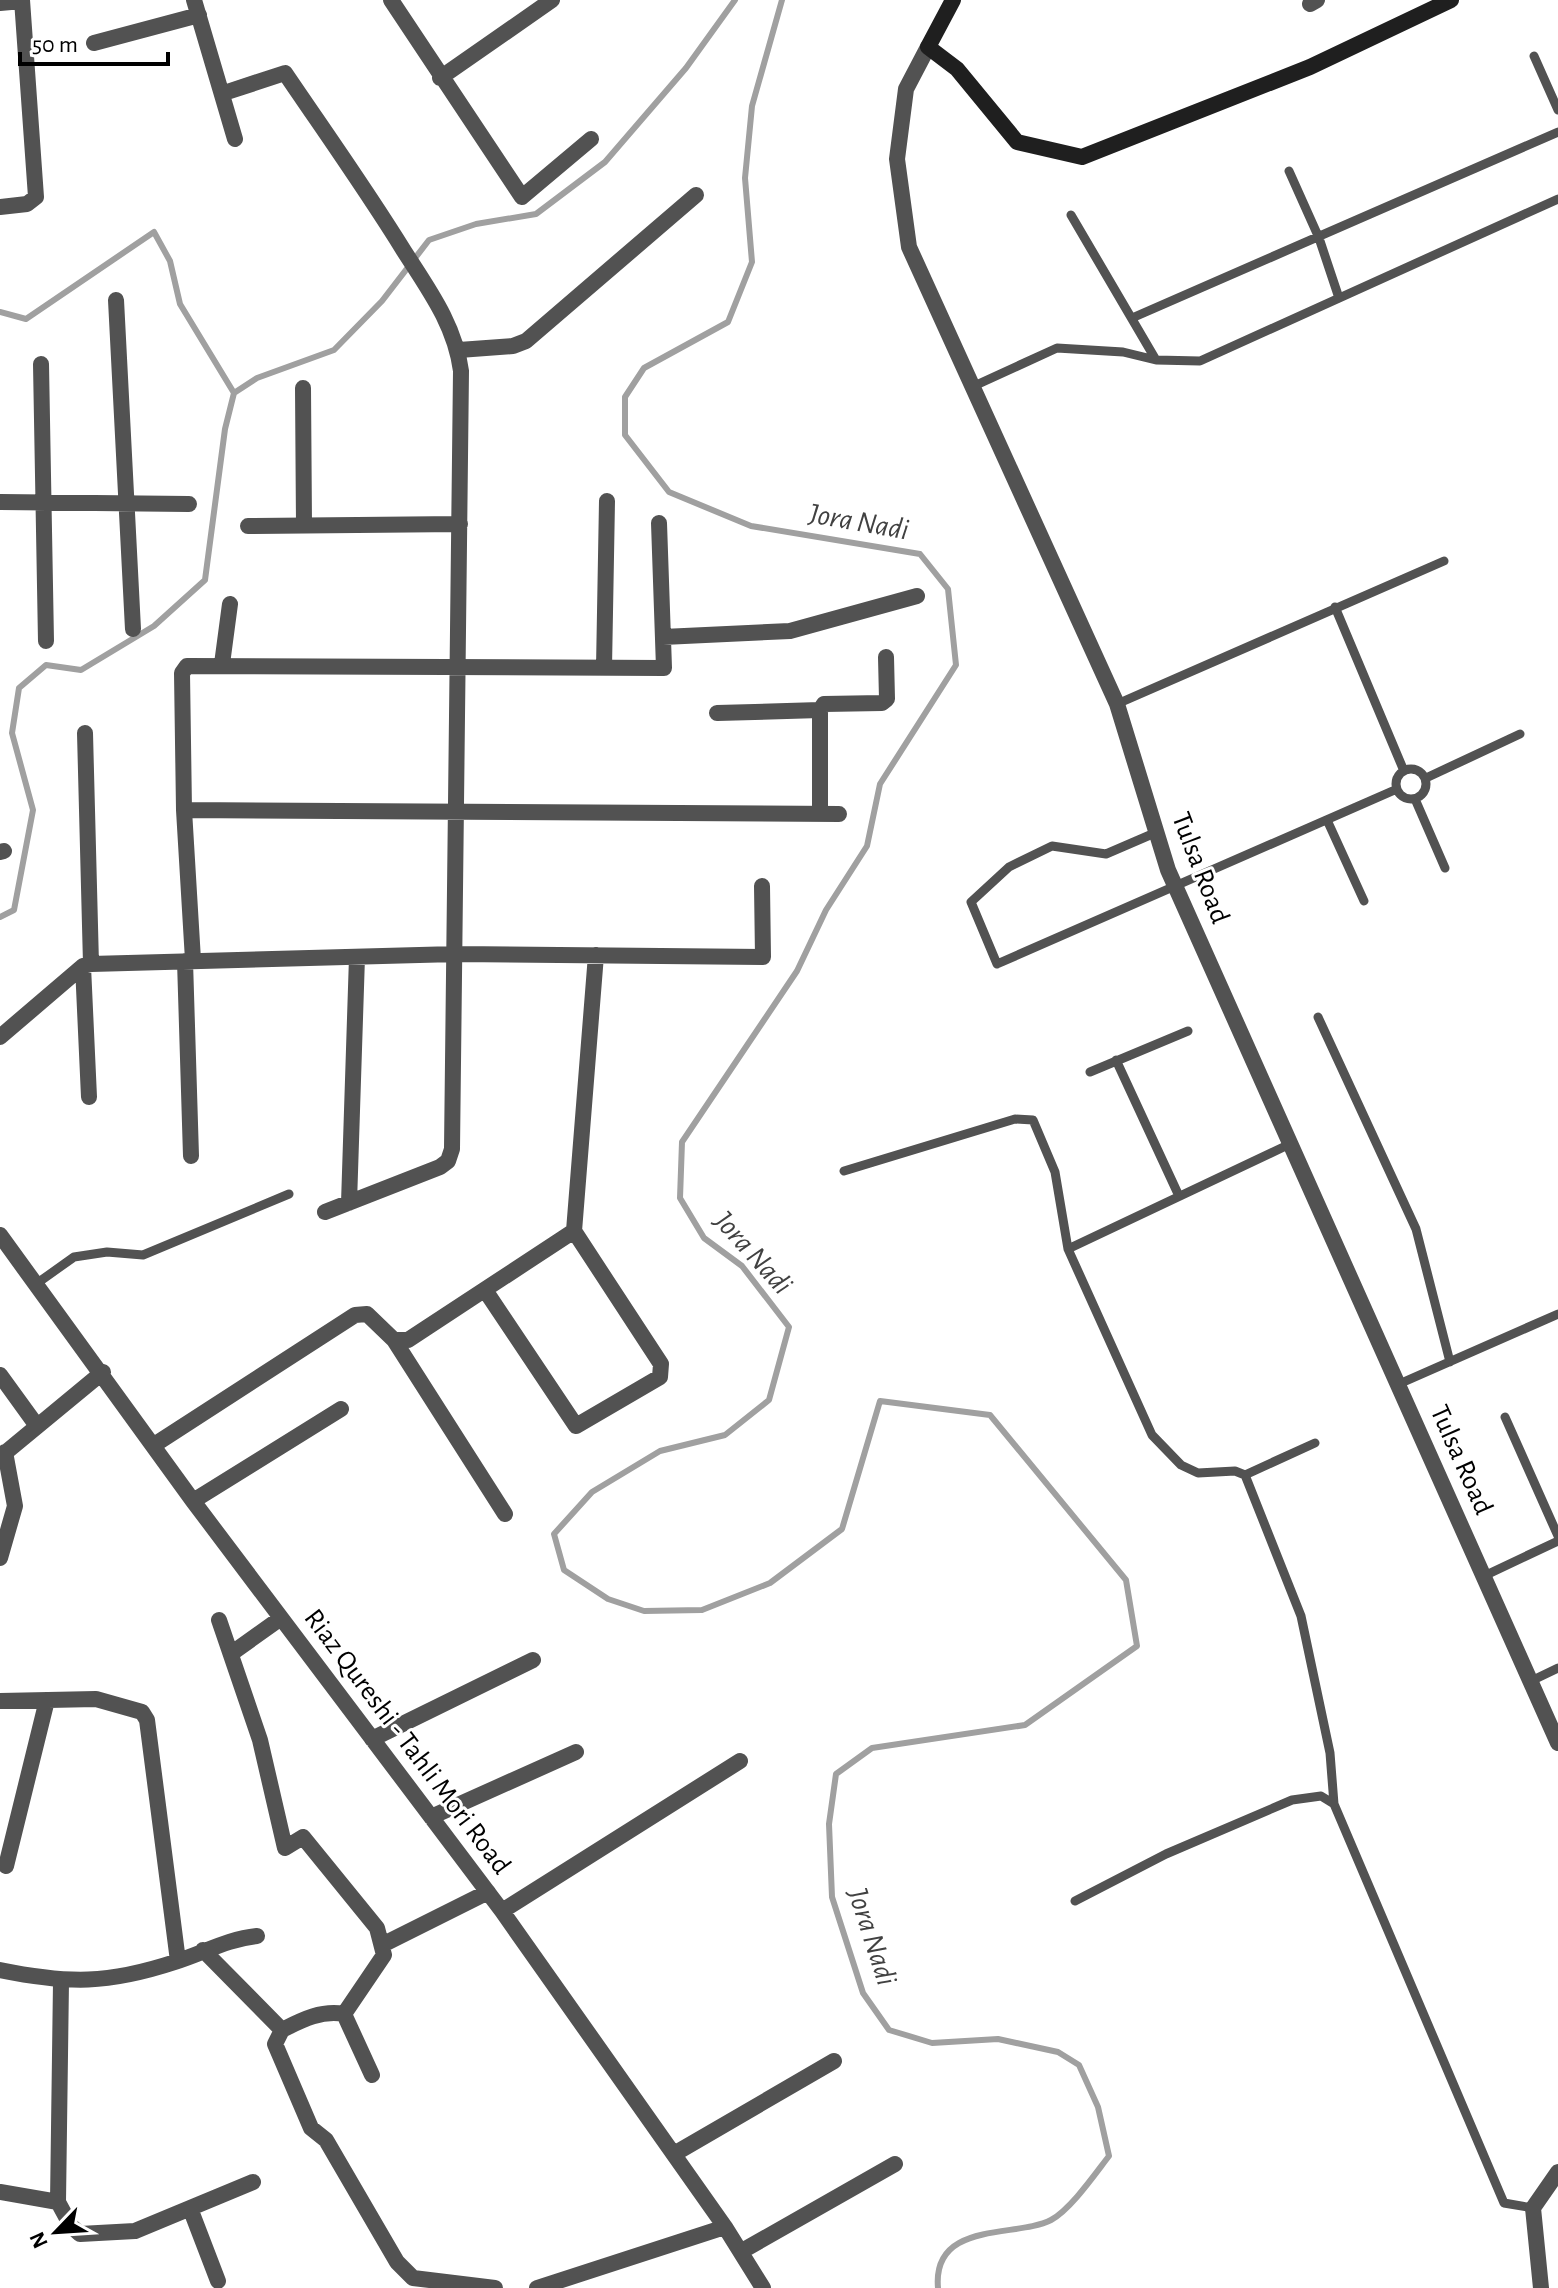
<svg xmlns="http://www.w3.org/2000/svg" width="1558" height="2288" viewBox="0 0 1558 2288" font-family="'Alegreya Sans',sans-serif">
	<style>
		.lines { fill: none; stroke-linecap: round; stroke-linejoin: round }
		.stream { stroke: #a0a0a0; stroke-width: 6 }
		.service { stroke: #525252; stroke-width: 9 }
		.minor { stroke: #525252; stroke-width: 16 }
		.tertiary { stroke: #525252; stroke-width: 16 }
		.secondary { stroke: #1f1f1f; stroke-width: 16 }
		.labels { text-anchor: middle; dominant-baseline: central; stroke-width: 6; stroke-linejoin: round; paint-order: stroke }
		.street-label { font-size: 28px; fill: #000; stroke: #fff }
		.water-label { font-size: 30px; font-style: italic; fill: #414141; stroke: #fff }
	</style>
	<rect width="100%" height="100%" fill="#fff"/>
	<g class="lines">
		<path class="stream" d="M 782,0 L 752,106 L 745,178 L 752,262 L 728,322 L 644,368 L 625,397 L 625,435 L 669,492 L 751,526 L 920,554 L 948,589 L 956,665 L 880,784 L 867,846 L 826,910 L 797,971 L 682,1142 L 680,1198 L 704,1238 L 742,1266 L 789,1327 L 769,1400 L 725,1435 L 660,1451 L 592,1492 L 554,1534 L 564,1570 L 608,1599 L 644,1611 L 702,1610 L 770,1583 L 842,1529 L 880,1401 L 990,1415 L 1126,1580 L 1137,1646 L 1025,1725 L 872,1748 L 836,1774 L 829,1824 L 832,1897 L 863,1993 L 889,2030 L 932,2043 L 998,2039 L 1058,2052 L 1079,2065 L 1098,2107 L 1109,2156 C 1095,2174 1071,2209 1051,2220 C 1017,2238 932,2220 938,2288
			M 0,312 L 26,319 L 154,232 L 170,261 L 180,304 L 234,393
			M 0,917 L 14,910 L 33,810 L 12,733 L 19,688 L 46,665 L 81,670 L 154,626 L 205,580 L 225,429 L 234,393 L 257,378 L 334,350 L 382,301 L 429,240 L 476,224 L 536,214 L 605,162 L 686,68 L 735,0"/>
		<path class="service" d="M 1534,56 L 1558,110
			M 1289,171 L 1319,238 L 1339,298
			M 1071,215 L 1156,360
			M 1132,318 L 1558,132
			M 974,386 L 1057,348 L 1123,352 L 1156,360 L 1200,361 L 1558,199
			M 1335,607 L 1404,771
			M 1117,704 L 1444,561
			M1396 784a15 15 0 1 1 30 0a15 15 0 1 1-30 0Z
			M 1426,778 L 1520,734
			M 1415,799 L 1445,868
			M 1327,820 L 1364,901
			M 1157,832 L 1106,854 L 1052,846 L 1009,867 L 971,902 L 997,964 L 1397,789
			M 1318,1017 L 1416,1229 L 1450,1362
			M 1116,1060 L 1179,1196
			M 1090,1072 L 1188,1031
			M 844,1171 L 1015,1119 L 1033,1120 L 1055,1172 L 1068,1249 L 1152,1435 L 1181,1465 L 1198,1473 L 1235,1471 L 1245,1475 L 1301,1616 L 1330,1753 L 1334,1804
			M 1068,1249 L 1292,1143
			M 36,1284 L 74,1257 L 107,1252 L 143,1255 L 289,1194
			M 1399,1384 L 1558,1314
			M 1505,1417 L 1558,1536
			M 1245,1475 L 1315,1443
			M 1484,1576 L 1558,1541
			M 1531,1681 L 1558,1668
			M 1075,1901 L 1166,1854 L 1292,1800 L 1321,1796 L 1334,1804 L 1504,2203 L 1533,2208"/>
		<path class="minor" d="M 194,0 L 235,139
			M 391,0 L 522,197 L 591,139
			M 0,3 L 22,1
			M 1310,4 L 1317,0
			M 94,43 L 199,15
			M 440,78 L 552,0
			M 224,93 L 285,73 C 325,132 367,191 404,251 C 429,290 455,325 461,371 L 452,1149 L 448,1161 L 440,1167 L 325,1212
			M 0,207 L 27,204 L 36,197 L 22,0
			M 116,300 L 133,629
			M 459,350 L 513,346 L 526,341 L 696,195
			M 41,364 L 46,641
			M 303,388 L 304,525
			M 0,502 L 189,504
			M 248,526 L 460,524
			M 663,637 L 790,631 L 917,596
			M 222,664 L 230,604
			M 604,668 L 607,501
			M 820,710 L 820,814
			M 717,713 L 820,710 L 824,704 L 882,703 L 887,699 L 886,657
			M 85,733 L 91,964
			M 184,810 L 839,814
			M 0,852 L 4,851
			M 193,960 L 184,810 L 182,673 L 187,666 L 664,668 L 659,523
			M 185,961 L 191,1156
			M 83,966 L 89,1097
			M 0,1037 L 83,966 L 91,964 L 456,954 L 763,957 L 762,886
			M 349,1203 L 357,957
			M 0,1235 L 193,1501 L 502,1911 L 725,2227 L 763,2288
			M 485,1290 L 576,1426 L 660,1377 L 661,1364 L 574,1231
			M 394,1340 L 505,1514
			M 0,1375 L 37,1426
			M 154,1445 L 355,1315 L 367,1314 L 394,1340 L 408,1340 L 574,1231 L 596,955
			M 0,1457 L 103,1372
			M 193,1501 L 341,1409
			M 0,1558 L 15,1506 L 5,1452
			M 219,1620 L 260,1740 L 285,1848 L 303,1837 L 377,1928 L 384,1955 L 344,2014
			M 232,1653 L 281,1618
			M 0,1701 L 96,1699 L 142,1712 L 147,1720 L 178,1961
			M 372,1739 L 533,1660
			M 431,1817 L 576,1752
			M 6,1866 L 47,1700
			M 502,1911 L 740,1761
			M 384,1944 L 488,1892
			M 203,1950 L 282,2030 C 302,2020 321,2010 344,2014
			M 0,1970 C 69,1984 108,1984 175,1962 C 204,1953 227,1939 257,1936
			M 344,2014 L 372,2075
			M 282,2030 L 275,2044 L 311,2128 L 326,2140 L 397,2262 L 413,2278 L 495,2288
			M 674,2154 L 834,2061
			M 0,2192 L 58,2202 L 71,2226 L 80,2234 L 135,2231 L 253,2182
			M 58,2202 L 61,1982
			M 190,2208 L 218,2281
			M 742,2251 L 895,2164
			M 537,2288 L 725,2227"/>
		<path class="tertiary" d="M 928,47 L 906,89 L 897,159 L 909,247 L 1117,704 L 1168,870 L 1558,1743
			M 1541,2288 L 1533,2208 L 1558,2172"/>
		<path class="secondary" d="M 953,0 L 928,47 L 957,69 L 1017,142 L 1082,157 L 1310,67 L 1451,0"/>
	</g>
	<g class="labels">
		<g class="street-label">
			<text transform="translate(1200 868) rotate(69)">Tulsa Road</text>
			<text transform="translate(1461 1460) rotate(66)">Tulsa Road</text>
			<text transform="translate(407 1742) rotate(53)">Riaz Qureshi - Tahli Mori Road</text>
		</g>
		<g class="water-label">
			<text transform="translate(859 522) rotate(10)">Jora Nadi</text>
			<text transform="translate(753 1253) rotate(48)">Jora Nadi</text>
			<text transform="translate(872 1937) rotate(72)">Jora Nadi</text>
		</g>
	</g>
	<g transform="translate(56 2232) rotate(245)" stroke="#ffffff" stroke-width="6" paint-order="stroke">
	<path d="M0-6L14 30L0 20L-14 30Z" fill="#000000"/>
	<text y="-12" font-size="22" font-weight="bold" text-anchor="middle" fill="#000000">N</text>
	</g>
	<path d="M20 52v12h148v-12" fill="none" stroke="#000000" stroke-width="4"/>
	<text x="32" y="52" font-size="24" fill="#000000" stroke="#ffffff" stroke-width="6" paint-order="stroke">50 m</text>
</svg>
